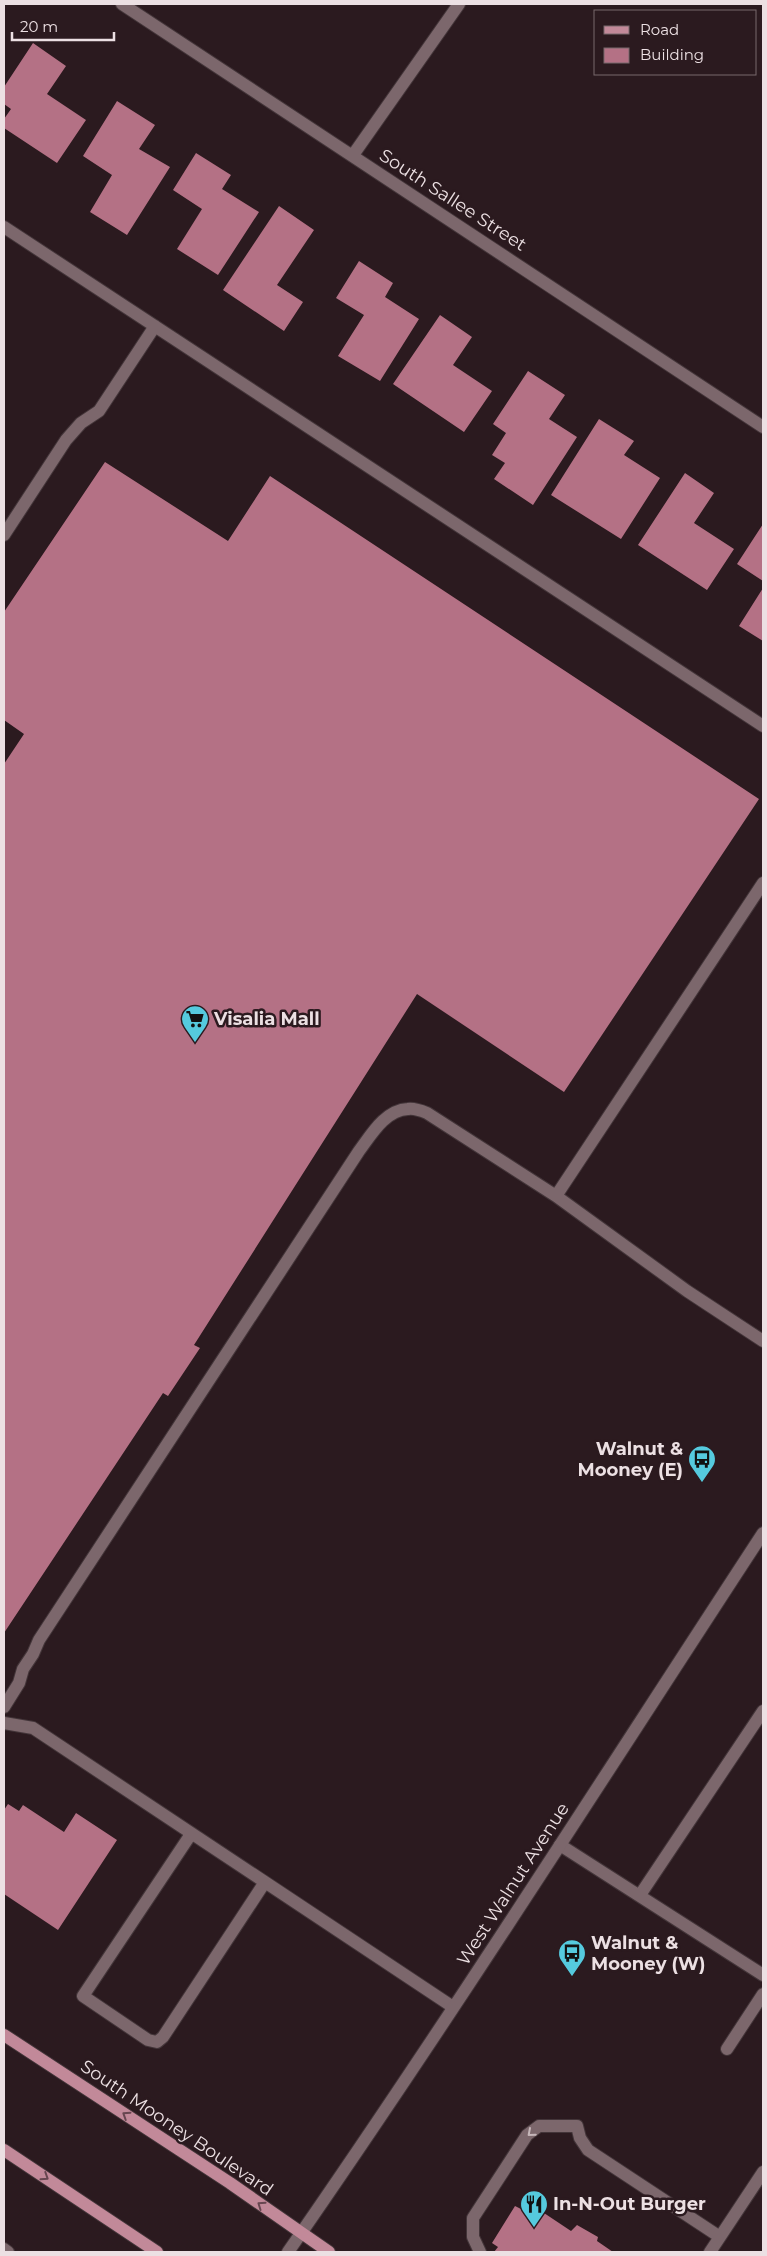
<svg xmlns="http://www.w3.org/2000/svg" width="767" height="2256" viewBox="0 0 767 2256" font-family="Montserrat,sans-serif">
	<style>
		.building { fill: #b47185 }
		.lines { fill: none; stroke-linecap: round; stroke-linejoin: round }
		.service-casing { stroke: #433539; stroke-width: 14 }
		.minor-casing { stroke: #433539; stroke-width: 14 }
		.secondary-casing { stroke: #433539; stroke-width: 14 }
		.primary-casing { stroke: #433539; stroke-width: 14 }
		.service { stroke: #7c676c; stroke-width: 12 }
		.minor { stroke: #7c676c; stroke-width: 12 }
		.secondary { stroke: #7c676c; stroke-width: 12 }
		.primary { stroke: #c28999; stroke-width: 12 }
		.oneway { stroke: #674650 }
		.oneway2 { stroke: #c5b6b9 }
		.labels { text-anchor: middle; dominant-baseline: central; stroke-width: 5; stroke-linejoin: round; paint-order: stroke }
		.street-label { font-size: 18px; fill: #ece0e3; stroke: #2b1a1f }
		.poi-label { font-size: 18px; font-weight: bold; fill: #ece0e3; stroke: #2b1a1f; text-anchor: start }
	</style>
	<rect width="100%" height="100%" fill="#2b1a1f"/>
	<path class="building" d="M 33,43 L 66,66 L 47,94 L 86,120 L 57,163 L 4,128 L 4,119 L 11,109 L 4,104 L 4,87 Z
		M 117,101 L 155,125 L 139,149 L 170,167 L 127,235 L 90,212 L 112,175 L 83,156 Z
		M 196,153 L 231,175 L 222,189 L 259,212 L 218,275 L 177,249 L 202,209 L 173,190 Z
		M 279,206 L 314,230 L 277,285 L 303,302 L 284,331 L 223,290 Z
		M 359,261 L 393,283 L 385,297 L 419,319 L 380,381 L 338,356 L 364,315 L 336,298 Z
		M 440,315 L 472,337 L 453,365 L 492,391 L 464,432 L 393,384 Z
		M 528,371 L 565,395 L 549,419 L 577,437 L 533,505 L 494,479 L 505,463 L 492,455 L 506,433 L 493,424 Z
		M 599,419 L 634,441 L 624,455 L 660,478 L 621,539 L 551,495 Z
		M 105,462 L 228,541 L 270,476 L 759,799 L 564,1092 L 417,994 L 194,1345 L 200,1348 L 168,1396 L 163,1393 L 4,1633 L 4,764 L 24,734 L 4,720 L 4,612 Z
		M 685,473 L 714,493 L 694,523 L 734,549 L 707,590 L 638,545 Z
		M 763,524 L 763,581 L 737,564 Z
		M 763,588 L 763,641 L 739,626 Z
		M 8,1804 L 19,1811 L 23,1805 L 64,1832 L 76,1813 L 117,1840 L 58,1930 L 4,1894 L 4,1810 Z
		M 529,2203 L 571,2231 L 577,2225 L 598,2237 L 597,2241 L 613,2252 L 494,2252 L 498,2247 L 492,2243 L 515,2206 L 523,2210 Z"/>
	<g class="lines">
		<g class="service-casing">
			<path id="service" d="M 4,227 L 763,726
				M 4,535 L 66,440 L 81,423 L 99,411 L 155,326
				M 556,1196 L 763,883
				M 4,1707 L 19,1683 L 23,1669 L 33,1654 L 39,1640 L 359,1151 C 371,1135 385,1110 408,1109 C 414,1108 422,1111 427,1113 L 556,1196 L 687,1291 L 763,1341
				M 4,1723 L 33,1728 L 453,2007
				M 191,1834 L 83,1996 L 148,2040 L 157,2042 L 163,2037 L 265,1882
				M 560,1845 L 763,1975
				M 640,1895 L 763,1711
				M 727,2049 L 763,1994
				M 4,2249 L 8,2252
				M 480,2252 L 473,2237 L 473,2218 L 527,2135 L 539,2126 L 577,2126 L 580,2138 L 588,2150 L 720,2237
				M 710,2252 L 763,2172"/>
		</g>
		<g class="minor-casing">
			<path id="minor" d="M 122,4 L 763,427
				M 353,155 L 459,4"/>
		</g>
		<g class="secondary-casing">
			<path id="secondary" d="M 288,2252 C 452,2016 606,1773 763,1533"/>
		</g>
		<g class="primary-casing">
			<path id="primary" d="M 4,2035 L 230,2183 L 329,2252
				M 4,2150 L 157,2252"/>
		</g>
		<use href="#service" class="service"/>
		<use href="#minor" class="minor"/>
		<use href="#secondary" class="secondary"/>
		<use href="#primary" class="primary"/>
	</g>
	<defs><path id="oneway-chevron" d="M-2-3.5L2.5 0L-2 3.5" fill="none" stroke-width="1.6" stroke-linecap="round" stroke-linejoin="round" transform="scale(1.25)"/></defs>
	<g class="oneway">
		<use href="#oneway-chevron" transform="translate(126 2115) rotate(-147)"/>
		<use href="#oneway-chevron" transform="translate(45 2177) rotate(33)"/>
		<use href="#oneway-chevron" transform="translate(261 2205) rotate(-145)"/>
	</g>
	<use class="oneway2" href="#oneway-chevron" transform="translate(531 2133) rotate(139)"/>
	<defs>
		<g id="supermarket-pin" transform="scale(1.4375)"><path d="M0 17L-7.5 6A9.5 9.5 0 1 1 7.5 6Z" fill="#55cade" stroke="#2b1a1f"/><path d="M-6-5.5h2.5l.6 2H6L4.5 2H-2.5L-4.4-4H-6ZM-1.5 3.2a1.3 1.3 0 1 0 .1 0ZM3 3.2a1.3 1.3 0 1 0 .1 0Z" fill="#111"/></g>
		<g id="bus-pin" transform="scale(1.4375)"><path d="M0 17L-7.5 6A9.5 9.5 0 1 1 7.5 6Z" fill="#55cade" stroke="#2b1a1f"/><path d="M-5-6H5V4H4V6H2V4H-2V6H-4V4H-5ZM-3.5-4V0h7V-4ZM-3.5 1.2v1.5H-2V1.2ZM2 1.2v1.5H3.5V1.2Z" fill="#111"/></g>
		<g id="restaurant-pin" transform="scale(1.4375)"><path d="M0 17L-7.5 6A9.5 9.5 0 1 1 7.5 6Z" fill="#55cade" stroke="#2b1a1f"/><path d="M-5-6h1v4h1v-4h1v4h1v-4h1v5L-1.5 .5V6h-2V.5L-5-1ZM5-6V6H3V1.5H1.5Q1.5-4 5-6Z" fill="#111"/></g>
	</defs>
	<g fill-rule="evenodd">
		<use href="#supermarket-pin" x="195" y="1019"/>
		<use href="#bus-pin" x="702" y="1459"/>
		<use href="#bus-pin" x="572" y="1953"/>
		<use href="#restaurant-pin" x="534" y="2204"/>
	</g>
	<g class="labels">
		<g class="street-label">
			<text transform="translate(453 200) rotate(33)">South Sallee Street</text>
			<text transform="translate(513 1884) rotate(-57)">West Walnut Avenue</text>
			<text transform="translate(177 2128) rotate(34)">South Mooney Boulevard</text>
		</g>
		<g class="poi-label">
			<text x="214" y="1019">Visalia Mall</text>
			<text x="683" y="1449" text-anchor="end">Walnut &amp;<tspan x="683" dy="21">Mooney (E)</tspan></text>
			<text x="591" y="1943">Walnut &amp;<tspan x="591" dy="21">Mooney (W)</tspan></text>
			<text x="553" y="2204">In-N-Out Burger</text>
		</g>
	</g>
	<rect width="767" height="2256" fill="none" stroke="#ece0e3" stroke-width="10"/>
	<rect x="594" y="10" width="162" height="65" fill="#2b1a1f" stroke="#78696d"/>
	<rect x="604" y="26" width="25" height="8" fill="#c28999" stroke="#78696d"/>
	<text x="640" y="35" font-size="15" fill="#ece0e3">Road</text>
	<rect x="604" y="48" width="25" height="15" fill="#b47185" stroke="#78696d"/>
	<text x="640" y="60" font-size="15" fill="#ece0e3">Building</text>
	<path d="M12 32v8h102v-8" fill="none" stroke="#ece0e3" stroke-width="2.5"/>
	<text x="20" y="32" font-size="15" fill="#ece0e3" stroke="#2b1a1f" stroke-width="4" paint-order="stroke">20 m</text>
</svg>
